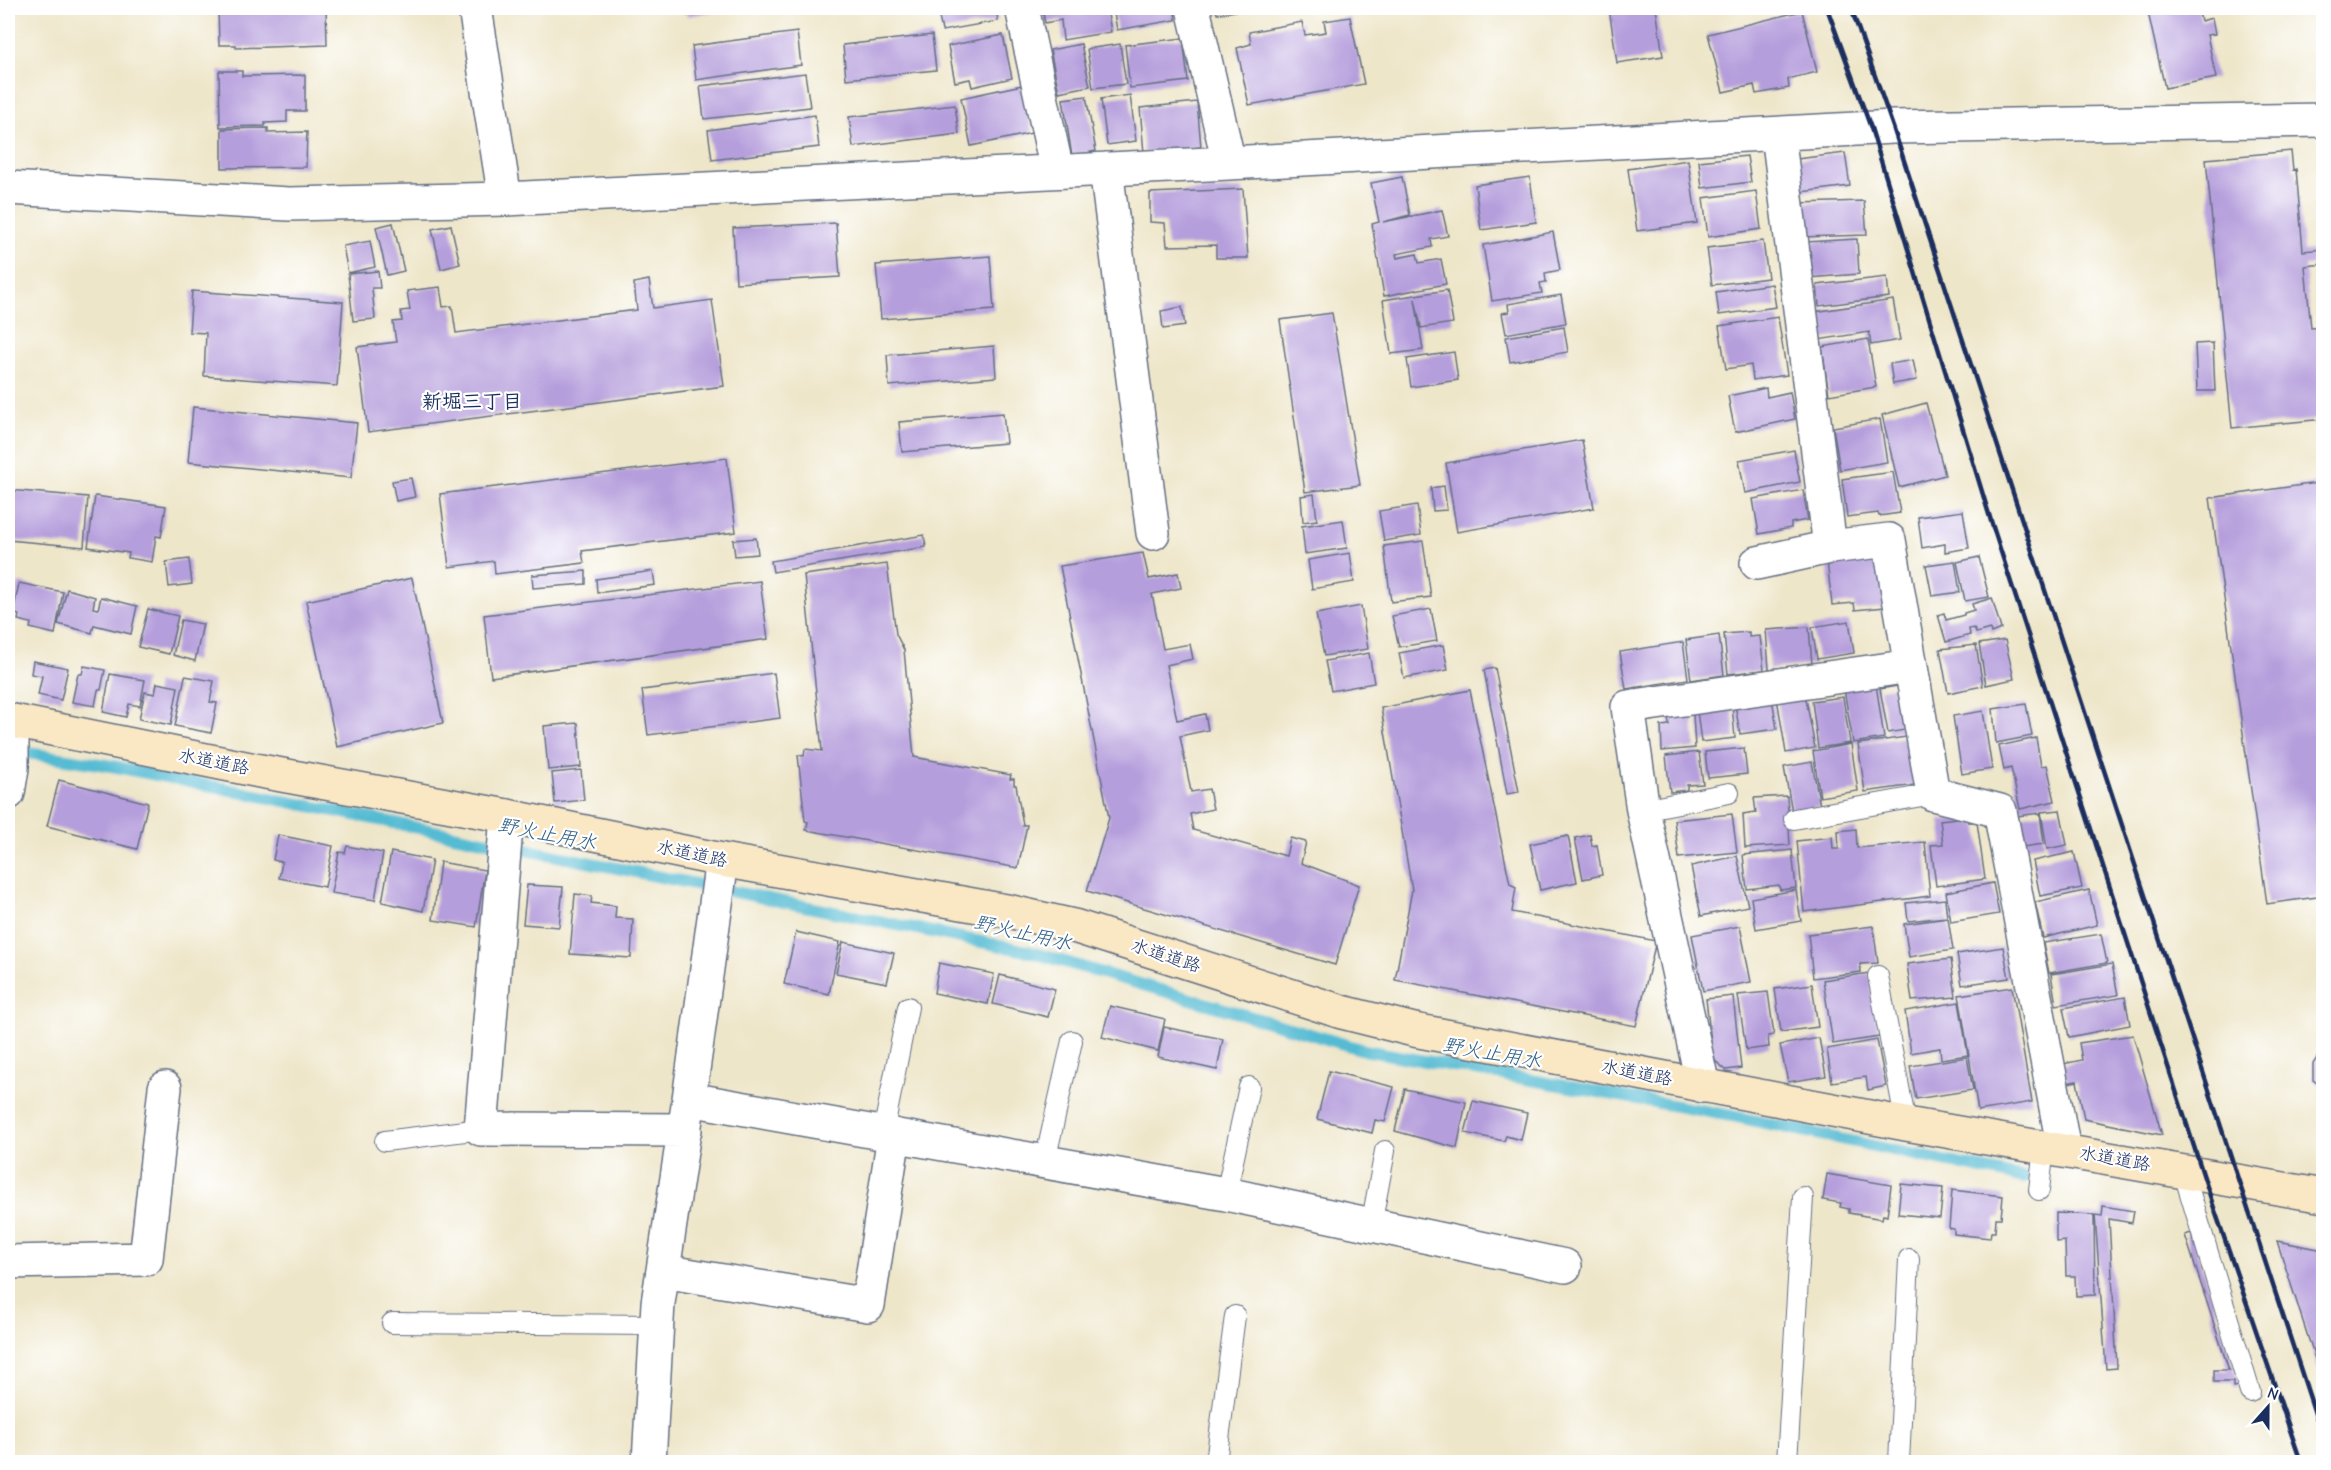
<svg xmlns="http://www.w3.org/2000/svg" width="2331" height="1470" viewBox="0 0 2331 1470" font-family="'Comic Neue','Klee One',sans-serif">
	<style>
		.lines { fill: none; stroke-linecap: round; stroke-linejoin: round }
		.stream { stroke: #55bbd3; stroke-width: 12 }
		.building { fill: #b59edc }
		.lane-casing { stroke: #656f83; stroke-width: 22 }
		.street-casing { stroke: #656f83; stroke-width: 36 }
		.secondary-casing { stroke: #656f83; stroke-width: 36 }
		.lane { stroke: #fff; stroke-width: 20 }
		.street { stroke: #fff; stroke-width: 33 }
		.secondary { stroke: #fae7c3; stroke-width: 33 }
		.rail { stroke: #1b2f5e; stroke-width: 4.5 }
		.labels { text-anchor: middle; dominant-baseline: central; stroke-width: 4.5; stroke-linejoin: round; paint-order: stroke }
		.street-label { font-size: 18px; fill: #1b2f5e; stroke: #fff }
		.neighbourhood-label { font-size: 20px; font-weight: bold; fill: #1b2f5e; stroke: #fff }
		.water-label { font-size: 20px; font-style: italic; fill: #2f6087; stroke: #fff }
	</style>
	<rect width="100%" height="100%" fill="#fff"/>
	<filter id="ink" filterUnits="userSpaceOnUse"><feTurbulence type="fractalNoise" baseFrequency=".0167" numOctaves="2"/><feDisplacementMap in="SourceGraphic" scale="12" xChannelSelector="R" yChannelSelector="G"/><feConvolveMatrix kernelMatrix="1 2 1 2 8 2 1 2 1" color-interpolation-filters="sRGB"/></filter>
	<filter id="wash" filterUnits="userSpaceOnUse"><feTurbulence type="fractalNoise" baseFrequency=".008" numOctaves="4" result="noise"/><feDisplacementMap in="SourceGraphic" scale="24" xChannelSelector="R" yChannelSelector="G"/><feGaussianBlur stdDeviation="1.35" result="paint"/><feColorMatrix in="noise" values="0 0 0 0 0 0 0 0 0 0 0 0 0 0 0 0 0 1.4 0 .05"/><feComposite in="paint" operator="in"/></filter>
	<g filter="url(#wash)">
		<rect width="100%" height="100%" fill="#eee6c9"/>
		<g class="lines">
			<path class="stream" d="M 15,751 L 112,766 L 1031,952 L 1364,1050 L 1732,1116 L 2024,1178"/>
		</g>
		<g id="blocks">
			<path class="building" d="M 218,8 L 326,8 L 327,45 L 236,48 L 236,45 L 219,45 Z
				M 686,8 L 728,8 L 728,9 L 687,16 Z
				M 937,8 L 996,8 L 998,21 L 942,31 Z
				M 1042,8 L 1107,8 L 1111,32 L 1063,40 L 1061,20 L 1045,23 Z
				M 1113,8 L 1174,8 L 1176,20 L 1117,30 Z
				M 1216,8 L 1248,8 L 1248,9 L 1217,14 Z
				M 1609,8 L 1656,8 L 1663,56 L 1617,63 Z
				M 2147,8 L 2198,8 L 2201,21 L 2212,18 L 2215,34 L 2207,35 L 2216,78 L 2165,88 Z
				M 1802,11 L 1817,72 L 1788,79 L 1789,88 L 1756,94 L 1754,85 L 1723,92 L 1708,34 Z
				M 1350,17 L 1364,84 L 1249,105 L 1237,48 L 1251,44 L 1249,32 L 1302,22 L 1305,35 L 1326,32 L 1324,21 Z
				M 797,32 L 801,65 L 696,80 L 692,46 Z
				M 932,35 L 936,70 L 846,79 L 843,45 Z
				M 1003,35 L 1012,78 L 972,87 L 970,79 L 955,82 L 948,46 Z
				M 1183,38 L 1188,81 L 1130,88 L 1125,45 Z
				M 1081,44 L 1090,86 L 1059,92 L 1050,50 Z
				M 1120,44 L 1126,84 L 1093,88 L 1087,49 Z
				M 219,71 L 242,71 L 242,76 L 305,75 L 305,111 L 287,111 L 287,122 L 265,123 L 265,126 L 220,127 Z
				M 805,73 L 810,107 L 704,119 L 700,86 Z
				M 1022,85 L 1032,133 L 971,146 L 961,98 Z
				M 1130,95 L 1136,141 L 1107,145 L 1101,99 Z
				M 1086,96 L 1096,151 L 1072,156 L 1063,99 Z
				M 1197,102 L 1201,147 L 1144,153 L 1140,108 Z
				M 955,105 L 959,134 L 853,147 L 849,117 Z
				M 815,115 L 819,147 L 712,160 L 708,130 Z
				M 268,128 L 268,133 L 307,132 L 306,167 L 222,168 L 222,129 Z
				M 2291,151 L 2293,170 L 2296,169 L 2303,251 L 2324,249 L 2324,264 L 2305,266 L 2311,328 L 2324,327 L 2324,419 L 2232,428 L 2206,159 Z
				M 1845,153 L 1850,186 L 1801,192 L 1797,159 Z
				M 1747,156 L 1751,182 L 1702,188 L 1699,161 Z
				M 1688,160 L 1697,223 L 1637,231 L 1628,169 Z
				M 1402,177 L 1410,215 L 1383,222 L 1442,210 L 1448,236 L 1431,239 L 1432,247 L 1396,254 L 1397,258 L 1417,254 L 1419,263 L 1441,259 L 1446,284 L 1384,296 L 1372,224 L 1379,222 L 1371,183 Z
				M 1530,177 L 1536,222 L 1481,230 L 1475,185 Z
				M 1243,189 L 1248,258 L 1216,258 L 1216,245 L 1167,246 L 1165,223 L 1150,222 L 1150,193 Z
				M 1756,191 L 1761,229 L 1708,237 L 1703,198 Z
				M 1864,201 L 1867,235 L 1800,237 L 1799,203 Z
				M 393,223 L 404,271 L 387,275 L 376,227 Z
				M 836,223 L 840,277 L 736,283 L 733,228 Z
				M 451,225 L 460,264 L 441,269 L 432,229 Z
				M 1553,232 L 1560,270 L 1545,273 L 1546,282 L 1540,283 L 1542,293 L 1492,301 L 1483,245 Z
				M 1857,239 L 1859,274 L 1808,278 L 1806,242 Z
				M 370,241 L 375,267 L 348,273 L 343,246 Z
				M 1763,241 L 1768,278 L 1712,285 L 1707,248 Z
				M 990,256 L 994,310 L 881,319 L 876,265 Z
				M 378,271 L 380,288 L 372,288 L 375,319 L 353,321 L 348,274 Z
				M 1887,277 L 1889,297 L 1819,306 L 1817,285 Z
				M 649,280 L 653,308 L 712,300 L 724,386 L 368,432 L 357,347 L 396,342 L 393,322 L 402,321 L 401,311 L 410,310 L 407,291 L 440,287 L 443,307 L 452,306 L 456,333 L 637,310 L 634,283 Z
				M 1772,284 L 1776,307 L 1719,315 L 1716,292 Z
				M 1447,290 L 1453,323 L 1421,328 L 1415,299 L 1423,350 L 1391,354 L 1383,300 Z
				M 192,291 L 343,302 L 337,386 L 204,376 L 206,333 L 189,332 Z
				M 1561,295 L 1566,323 L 1506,334 L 1502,313 L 1509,312 L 1508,304 Z
				M 1893,300 L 1900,340 L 1871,345 L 1869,332 L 1818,340 L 1814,312 Z
				M 1182,307 L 1185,326 L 1163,329 L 1161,311 Z
				M 1332,313 L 1360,485 L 1305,492 L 1280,320 Z
				M 1778,317 L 1787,375 L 1753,380 L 1751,365 L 1726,369 L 1719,326 Z
				M 1564,327 L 1568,352 L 1510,362 L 1506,337 Z
				M 1868,339 L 1876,387 L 1829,395 L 1822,347 Z
				M 2213,343 L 2215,391 L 2197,391 L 2195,344 Z
				M 994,346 L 996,377 L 889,386 L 887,355 Z
				M 1454,352 L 1458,380 L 1411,387 L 1407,359 Z
				M 1913,360 L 1917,380 L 1893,384 L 1890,364 Z
				M 1766,388 L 1767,397 L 1790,392 L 1795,419 L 1735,432 L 1728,396 Z
				M 1926,403 L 1945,475 L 1899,487 L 1882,415 Z
				M 193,407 L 357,423 L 351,478 L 188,462 Z
				M 1003,413 L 1006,443 L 902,452 L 899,422 Z
				M 1880,419 L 1887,462 L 1840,470 L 1833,427 Z
				M 1582,440 L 1594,508 L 1457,532 L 1446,463 Z
				M 1794,450 L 1800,482 L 1745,493 L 1739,460 Z
				M 727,458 L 736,532 L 582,551 L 584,563 L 495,574 L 494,561 L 449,567 L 440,494 Z
				M 1893,472 L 1900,513 L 1879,516 L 1878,513 L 1847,517 L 1842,479 Z
				M 411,478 L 415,497 L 396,501 L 392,481 Z
				M 2324,482 L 2324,896 L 2267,904 L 2210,498 Z
				M 1444,486 L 1447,510 L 1433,511 L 1431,488 Z
				M 8,490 L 88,497 L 84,547 L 8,540 Z
				M 1803,490 L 1808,520 L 1791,523 L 1791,528 L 1759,534 L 1753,499 Z
				M 1314,494 L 1317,520 L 1303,522 L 1301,496 Z
				M 95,496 L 166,506 L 161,537 L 156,536 L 152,562 L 128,558 L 129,553 L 88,547 Z
				M 1417,505 L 1421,535 L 1384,541 L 1379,511 Z
				M 1963,511 L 1969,548 L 1945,552 L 1945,544 L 1922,548 L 1918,517 Z
				M 1343,520 L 1347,548 L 1305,554 L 1302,526 Z
				M 924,535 L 926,547 L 773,572 L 771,561 Z
				M 756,538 L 758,554 L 735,556 L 733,540 Z
				M 1423,541 L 1431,597 L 1391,602 L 1384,546 Z
				M 1143,553 L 1149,579 L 1178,573 L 1181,588 L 1152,594 L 1163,649 L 1190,644 L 1193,659 L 1166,665 L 1177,720 L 1205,714 L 1208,730 L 1180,736 L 1191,792 L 1209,789 L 1213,809 L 1190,814 L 1193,830 L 1286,856 L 1290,838 L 1306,842 L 1301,863 L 1359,885 L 1335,965 L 1087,891 L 1109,818 L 1060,566 Z
				M 1350,553 L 1354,582 L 1312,589 L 1308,560 Z
				M 1880,556 L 1885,607 L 1855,610 L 1854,603 L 1832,605 L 1827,561 Z
				M 1979,557 L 1989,597 L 1965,601 L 1957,562 Z
				M 189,559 L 192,584 L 169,587 L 166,562 Z
				M 1955,561 L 1960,592 L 1932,596 L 1926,565 Z
				M 887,564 L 896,634 L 904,650 L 914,757 L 1011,775 L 1010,779 L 1014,779 L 1014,785 L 1016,785 L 1023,825 L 1027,825 L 1018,868 L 806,830 L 808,822 L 805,821 L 798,755 L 804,756 L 805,749 L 822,751 L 804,575 Z
				M 586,571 L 586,584 L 533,588 L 532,575 Z
				M 653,571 L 655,585 L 597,593 L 596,579 Z
				M 412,578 L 443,723 L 337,747 L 306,601 Z
				M 760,581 L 768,639 L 491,677 L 484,615 Z
				M 19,583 L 63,592 L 55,634 L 30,628 L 31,623 L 18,620 L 19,615 L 13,613 Z
				M 67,589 L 95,597 L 93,608 L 98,609 L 101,597 L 137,606 L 131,634 L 94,625 L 92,633 L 58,624 Z
				M 1992,598 L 2001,629 L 1991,633 L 1990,629 L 1976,633 L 1974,628 L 1969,629 L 1970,635 L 1946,642 L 1938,615 L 1944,613 L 1946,620 L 1964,615 L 1964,613 L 1974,610 L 1972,604 Z
				M 1361,606 L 1368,649 L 1324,656 L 1316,614 Z
				M 148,609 L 178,616 L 169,654 L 138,647 Z
				M 1431,609 L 1437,641 L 1399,647 L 1392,616 Z
				M 181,620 L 203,624 L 195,661 L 173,655 Z
				M 1849,621 L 1854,653 L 1817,659 L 1812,627 Z
				M 1809,627 L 1812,665 L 1769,669 L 1766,630 Z
				M 1749,632 L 1749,637 L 1760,636 L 1764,670 L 1728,674 L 1724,634 Z
				M 1719,635 L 1724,675 L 1691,680 L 1686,640 Z
				M 2005,640 L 2014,679 L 1986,685 L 1979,644 Z
				M 1683,642 L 1688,679 L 1626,689 L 1620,652 Z
				M 1443,645 L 1448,670 L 1404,678 L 1399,653 Z
				M 1976,645 L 1983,686 L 1948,693 L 1940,649 Z
				M 1369,653 L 1374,683 L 1331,691 L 1325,661 Z
				M 33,661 L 68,668 L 61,700 L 38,695 L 42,676 L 31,674 Z
				M 84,666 L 105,670 L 101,690 L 98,690 L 95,706 L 72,702 L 78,674 L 82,674 Z
				M 1495,668 L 1519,792 L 1507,794 L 1484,670 Z
				M 774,673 L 780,718 L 648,735 L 642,690 Z
				M 110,674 L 145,680 L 140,706 L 129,704 L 126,717 L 103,712 Z
				M 185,676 L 214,681 L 210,702 L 217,703 L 211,733 L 175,726 Z
				M 157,683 L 178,687 L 171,725 L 139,719 L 145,692 L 155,694 Z
				M 1876,684 L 1884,738 L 1853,743 L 1844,689 Z
				M 1909,684 L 1916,728 L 1888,733 L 1880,689 Z
				M 1470,690 L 1510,884 L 1516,887 L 1512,912 L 1656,941 L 1636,1026 L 1395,980 L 1412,890 L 1381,708 Z
				M 1805,693 L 1815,748 L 1786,753 L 1777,698 Z
				M 1843,697 L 1850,743 L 1818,748 L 1812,701 Z
				M 1772,698 L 1777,729 L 1740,734 L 1735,704 Z
				M 2026,704 L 2032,736 L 1996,743 L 1993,709 Z
				M 1732,706 L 1735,738 L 1701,742 L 1697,711 Z
				M 1983,711 L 1992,769 L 1962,774 L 1953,716 Z
				M 1693,714 L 1695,748 L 1662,751 L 1661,726 L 1669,725 L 1668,716 Z
				M 578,723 L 581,767 L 548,770 L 544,726 Z
				M 1913,736 L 1921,784 L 1865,792 L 1858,744 Z
				M 2036,738 L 2041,766 L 2047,765 L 2055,801 L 2020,809 L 2011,768 L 2004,770 L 1999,746 Z
				M 1851,744 L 1858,791 L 1820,797 L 1813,751 Z
				M 1744,748 L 1747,774 L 1708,778 L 1705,752 Z
				M 1699,752 L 1703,784 L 1687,785 L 1687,790 L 1670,792 L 1666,756 Z
				M 1812,762 L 1820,806 L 1792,812 L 1784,767 Z
				M 581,770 L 584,800 L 555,803 L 552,773 Z
				M 59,780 L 148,803 L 137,849 L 47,826 Z
				M 1787,796 L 1790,845 L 1745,848 L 1743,814 L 1756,812 L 1754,798 Z
				M 2060,810 L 2067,845 L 2047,849 L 2041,812 Z
				M 2040,813 L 2044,844 L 2022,847 L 2017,816 Z
				M 1732,814 L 1737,852 L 1679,858 L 1674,820 Z
				M 1966,817 L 1968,822 L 1977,822 L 1985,879 L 1936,886 L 1931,845 L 1943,844 L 1940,820 Z
				M 1856,829 L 1857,848 L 1925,842 L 1930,896 L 1804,912 L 1797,841 L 1832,837 L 1833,849 L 1839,849 L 1838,831 Z
				M 278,835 L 333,846 L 325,887 L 279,878 L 282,862 L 273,860 Z
				M 1590,835 L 1592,846 L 1597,845 L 1602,875 L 1583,879 L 1575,838 Z
				M 1568,836 L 1577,882 L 1540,890 L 1530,844 Z
				M 347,846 L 383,853 L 375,900 L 331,893 L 339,852 L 345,853 Z
				M 1792,850 L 1796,888 L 1780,890 L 1779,885 L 1747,889 L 1743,855 Z
				M 391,852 L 432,860 L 423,911 L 382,902 Z
				M 2074,852 L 2082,888 L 2040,896 L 2033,861 Z
				M 1737,856 L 1748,906 L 1701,916 L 1691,866 Z
				M 440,862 L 485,870 L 476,927 L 433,920 Z
				M 1993,883 L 1999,914 L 1951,922 L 1946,892 Z
				M 527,885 L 563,887 L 559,927 L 523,924 Z
				M 1796,890 L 1801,921 L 1756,929 L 1751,898 Z
				M 2089,890 L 2097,925 L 2043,938 L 2035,902 Z
				M 575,894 L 592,896 L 591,903 L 616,906 L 615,918 L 633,919 L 631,958 L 570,954 Z
				M 1945,899 L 1947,917 L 1908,921 L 1906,903 Z
				M 1948,918 L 1953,950 L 1909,957 L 1904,924 Z
				M 1740,926 L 1751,982 L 1703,991 L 1692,935 Z
				M 1873,926 L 1878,963 L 1860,964 L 1861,972 L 1813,978 L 1808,934 Z
				M 796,932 L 840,942 L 829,994 L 784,984 Z
				M 2101,934 L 2107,963 L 2049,973 L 2043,943 Z
				M 843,942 L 894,953 L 887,983 L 836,973 Z
				M 2003,947 L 2009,978 L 1962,985 L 1957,954 Z
				M 1951,959 L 1956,997 L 1912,1001 L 1907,964 Z
				M 939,963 L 994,974 L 988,1004 L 934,993 Z
				M 2112,964 L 2118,995 L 2056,1005 L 2051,974 Z
				M 1869,973 L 1879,1037 L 1833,1044 L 1823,980 Z
				M 1000,975 L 1055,989 L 1048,1017 L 993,1004 Z
				M 1812,984 L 1818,1027 L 1781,1032 L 1775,989 Z
				M 2012,987 L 2032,1102 L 1978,1111 L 1959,995 Z
				M 1768,992 L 1774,1035 L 1768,1036 L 1769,1047 L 1746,1050 L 1738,995 Z
				M 1733,996 L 1741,1068 L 1726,1070 L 1713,1059 L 1706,999 Z
				M 2125,997 L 2130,1025 L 2069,1037 L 2063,1008 Z
				M 1959,1002 L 1968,1055 L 1941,1059 L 1940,1048 L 1911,1053 L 1905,1011 Z
				M 1110,1006 L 1165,1019 L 1158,1051 L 1102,1037 Z
				M 1164,1027 L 1223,1039 L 1217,1070 L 1158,1057 Z
				M 2133,1035 L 2162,1135 L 2084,1119 L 2077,1081 L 2067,1083 L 2063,1064 L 2082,1060 L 2079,1043 Z
				M 1819,1038 L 1826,1076 L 1788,1082 L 1780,1045 Z
				M 1877,1040 L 1886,1086 L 1868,1090 L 1866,1077 L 1832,1082 L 1827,1049 Z
				M 2321,1052 L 2324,1052 L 2324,1088 L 2313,1080 L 2313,1064 Z
				M 1967,1057 L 1973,1090 L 1916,1099 L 1910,1066 Z
				M 1329,1071 L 1394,1087 L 1385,1122 L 1375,1120 L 1372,1133 L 1317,1119 Z
				M 1405,1089 L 1466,1102 L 1457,1148 L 1395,1131 Z
				M 1473,1101 L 1527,1113 L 1521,1140 L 1506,1136 L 1504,1141 L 1465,1133 Z
				M 1827,1174 L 1891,1185 L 1887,1216 L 1883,1215 L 1882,1219 L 1849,1213 L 1849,1209 L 1840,1207 L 1841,1203 L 1823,1200 Z
				M 1901,1184 L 1943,1188 L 1940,1218 L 1898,1214 Z
				M 1952,1190 L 2003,1196 L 2001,1218 L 1996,1218 L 1995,1232 L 1991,1232 L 1990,1238 L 1954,1234 L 1954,1229 L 1949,1228 Z
				M 2103,1206 L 2134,1211 L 2132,1223 L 2109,1219 L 2117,1368 L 2106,1369 L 2095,1215 L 2102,1216 Z
				M 2056,1213 L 2094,1215 L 2095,1295 L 2076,1296 L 2075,1276 L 2066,1276 L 2065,1241 L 2056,1242 Z
				M 2191,1233 L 2240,1386 L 2233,1387 L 2233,1382 L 2214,1382 L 2214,1370 L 2229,1370 L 2185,1235 Z
				M 2277,1241 L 2324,1250 L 2324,1369 L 2318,1368 Z"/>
		</g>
	</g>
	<g filter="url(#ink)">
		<use href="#blocks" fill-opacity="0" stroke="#656f83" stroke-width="1.5"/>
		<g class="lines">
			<g class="lane-casing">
				<path id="lane" d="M 1643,810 L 1729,793
					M 1794,819 L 1933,794
					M 1878,976 L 1906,1124
					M 883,1133 L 908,1007
					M 385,1141 L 481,1129
					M 1045,1161 L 1072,1041
					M 2183,1170 L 2250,1392
					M 2039,1190 L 2044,1148
					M 1226,1194 L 1249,1087
					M 1371,1226 L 1385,1151
					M 392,1323 L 657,1325
					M 1216,1462 L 1235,1316
					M 1787,1462 L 1803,1197
					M 1899,1462 L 1909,1259"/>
			</g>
			<g class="street-casing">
				<path id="street" d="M 475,8 L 505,199
					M 1022,8 L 1057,171
					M 1193,8 L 1229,163
					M 1106,169 L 1153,533
					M 8,188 L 289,204 L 505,199 L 1229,163 L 1893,127 L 2324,120
					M 1830,547 L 1889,540 L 1933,794 L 2000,811 L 2064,1150
					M 1757,563 L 1830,547 L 1778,134
					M 8,793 L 12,768 L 12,721
					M 507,816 L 481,1129 L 685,1130
					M 1703,1086 L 1643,810 L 1628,707 L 1911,666
					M 689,1099 L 1226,1194 L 1565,1266
					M 8,1262 L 146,1259 L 165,1088
					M 663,1271 L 868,1305 L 894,1135
					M 649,1462 L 658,1303 L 689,1099 L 722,860"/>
			</g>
			<g class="secondary-casing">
				<path id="secondary" d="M 8,720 L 260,771 L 507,816 L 722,860 L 1012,912 L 1074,926 L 1342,1012 L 1414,1030 L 1906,1124 L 2324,1196"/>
			</g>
			<use href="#lane" class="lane"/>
			<use href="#street" class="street"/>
			<use href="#secondary" class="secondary"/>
			<path class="rail" d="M 1827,8 L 1871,128 L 1991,521 L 2212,1202 L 2301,1462
				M 1851,8 L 1893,127 L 2324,1441"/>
		</g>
	</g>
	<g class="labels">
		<g class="street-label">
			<text transform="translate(214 762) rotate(11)">水道道路</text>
			<text transform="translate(692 854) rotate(12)">水道道路</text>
			<text transform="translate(1166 956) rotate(18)">水道道路</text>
			<text transform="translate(1637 1073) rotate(11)">水道道路</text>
			<text transform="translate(2115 1159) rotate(10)">水道道路</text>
		</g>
		<g class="neighbourhood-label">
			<text x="472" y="401">新堀三丁目</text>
		</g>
		<g class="water-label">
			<text transform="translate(547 834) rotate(11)">野火止用水</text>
			<text transform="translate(1023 933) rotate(13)">野火止用水</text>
			<text transform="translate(1492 1053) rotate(10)">野火止用水</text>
		</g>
	</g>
	<rect width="2331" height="1470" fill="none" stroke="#fff" stroke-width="30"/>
	<g transform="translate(2268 1407) rotate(21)" stroke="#ffffff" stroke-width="4.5" paint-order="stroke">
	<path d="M0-4.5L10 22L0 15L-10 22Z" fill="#1b2f5e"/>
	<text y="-9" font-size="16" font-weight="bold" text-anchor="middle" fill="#1b2f5e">N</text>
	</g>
</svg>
